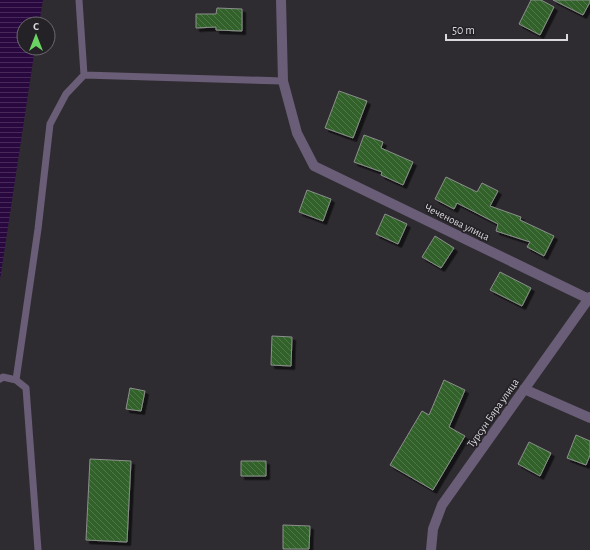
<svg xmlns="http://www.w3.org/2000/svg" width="590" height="550" viewBox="0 0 590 550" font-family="'Alegreya Sans',sans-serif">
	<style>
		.water { fill: url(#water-rules) }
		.building { fill: url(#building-back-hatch); stroke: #8b908a; filter: url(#shadow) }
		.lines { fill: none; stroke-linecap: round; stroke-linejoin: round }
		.service { stroke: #6a5d77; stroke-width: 7 }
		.minor { stroke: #6a5d77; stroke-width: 10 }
		.labels { text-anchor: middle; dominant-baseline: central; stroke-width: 3.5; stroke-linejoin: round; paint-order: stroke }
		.street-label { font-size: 11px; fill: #dad8dc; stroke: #252227 }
	</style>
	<defs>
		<pattern id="water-rules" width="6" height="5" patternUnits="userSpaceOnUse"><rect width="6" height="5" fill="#29073f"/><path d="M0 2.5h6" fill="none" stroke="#472a5a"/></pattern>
		<pattern id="building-back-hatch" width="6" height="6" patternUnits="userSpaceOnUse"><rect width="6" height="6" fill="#30622c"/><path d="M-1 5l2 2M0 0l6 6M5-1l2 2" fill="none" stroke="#4d784a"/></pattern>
		<filter id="shadow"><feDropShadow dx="3.5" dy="3.5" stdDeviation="0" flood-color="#0009"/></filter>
	</defs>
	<rect width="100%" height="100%" fill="#2f2c31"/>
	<path class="water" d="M 0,0 L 43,0 L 39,24 L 24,24 L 24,48 L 35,48 L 0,280 Z"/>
	<path class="building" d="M 531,0 L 541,0 L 554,7 L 540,35 L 519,24 Z
		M 553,0 L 590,0 L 590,2 L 583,15 Z
		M 217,8 L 242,9 L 242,31 L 216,30 L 216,27 L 196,28 L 196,14 L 216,14 Z
		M 339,91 L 367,101 L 353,138 L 325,128 Z
		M 364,135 L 383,142 L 381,148 L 413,162 L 403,185 L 381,175 L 382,172 L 354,162 Z
		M 446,177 L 477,192 L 482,183 L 498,191 L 490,206 L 521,217 L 520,220 L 554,236 L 544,256 L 527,247 L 530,242 L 496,231 L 498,224 L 457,203 L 454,209 L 435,199 Z
		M 307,190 L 331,199 L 323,221 L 299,212 Z
		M 385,214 L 407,224 L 398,244 L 376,234 Z
		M 435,236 L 454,248 L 441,268 L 422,257 Z
		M 500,272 L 531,288 L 522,306 L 490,290 Z
		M 272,336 L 292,337 L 291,366 L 271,365 Z
		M 444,380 L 465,390 L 449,427 L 465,436 L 433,490 L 390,465 L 422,411 L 429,415 Z
		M 130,388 L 145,391 L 141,411 L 126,409 Z
		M 576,435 L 590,441 L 590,455 L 586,465 L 567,458 Z
		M 529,442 L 551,453 L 540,476 L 518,464 Z
		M 90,459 L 131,461 L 127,542 L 86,540 Z
		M 241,461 L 266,461 L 266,476 L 241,476 Z
		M 283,525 L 310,526 L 309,549 L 283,549 Z"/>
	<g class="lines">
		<path class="service" d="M 79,0 L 84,75 L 283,81
			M 0,379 L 3,377 L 16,380 L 26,388 L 38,550
			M 16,380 L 38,229 L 50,124 L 66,94 L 84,75"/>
		<path class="minor" d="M 281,0 L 283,81 L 297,133 L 314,166 L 589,299
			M 524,389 L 590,418
			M 431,550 L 433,529 L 442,505 L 590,297"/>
	</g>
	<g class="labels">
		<g class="street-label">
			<text transform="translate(457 222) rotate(26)">Чеченова улица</text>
			<text transform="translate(493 413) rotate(-55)">Турсун Бяра улица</text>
		</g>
	</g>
	<g transform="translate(36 36)"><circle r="19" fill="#252227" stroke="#6d6b6f"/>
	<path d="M0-3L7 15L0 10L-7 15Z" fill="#6bd363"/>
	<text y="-6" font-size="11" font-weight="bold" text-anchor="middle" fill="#dad8dc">С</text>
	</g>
	<path d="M446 34v6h121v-6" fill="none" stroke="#dad8dc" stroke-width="2"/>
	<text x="452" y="34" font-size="12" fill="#dad8dc" stroke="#252227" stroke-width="3" paint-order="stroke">50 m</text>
</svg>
